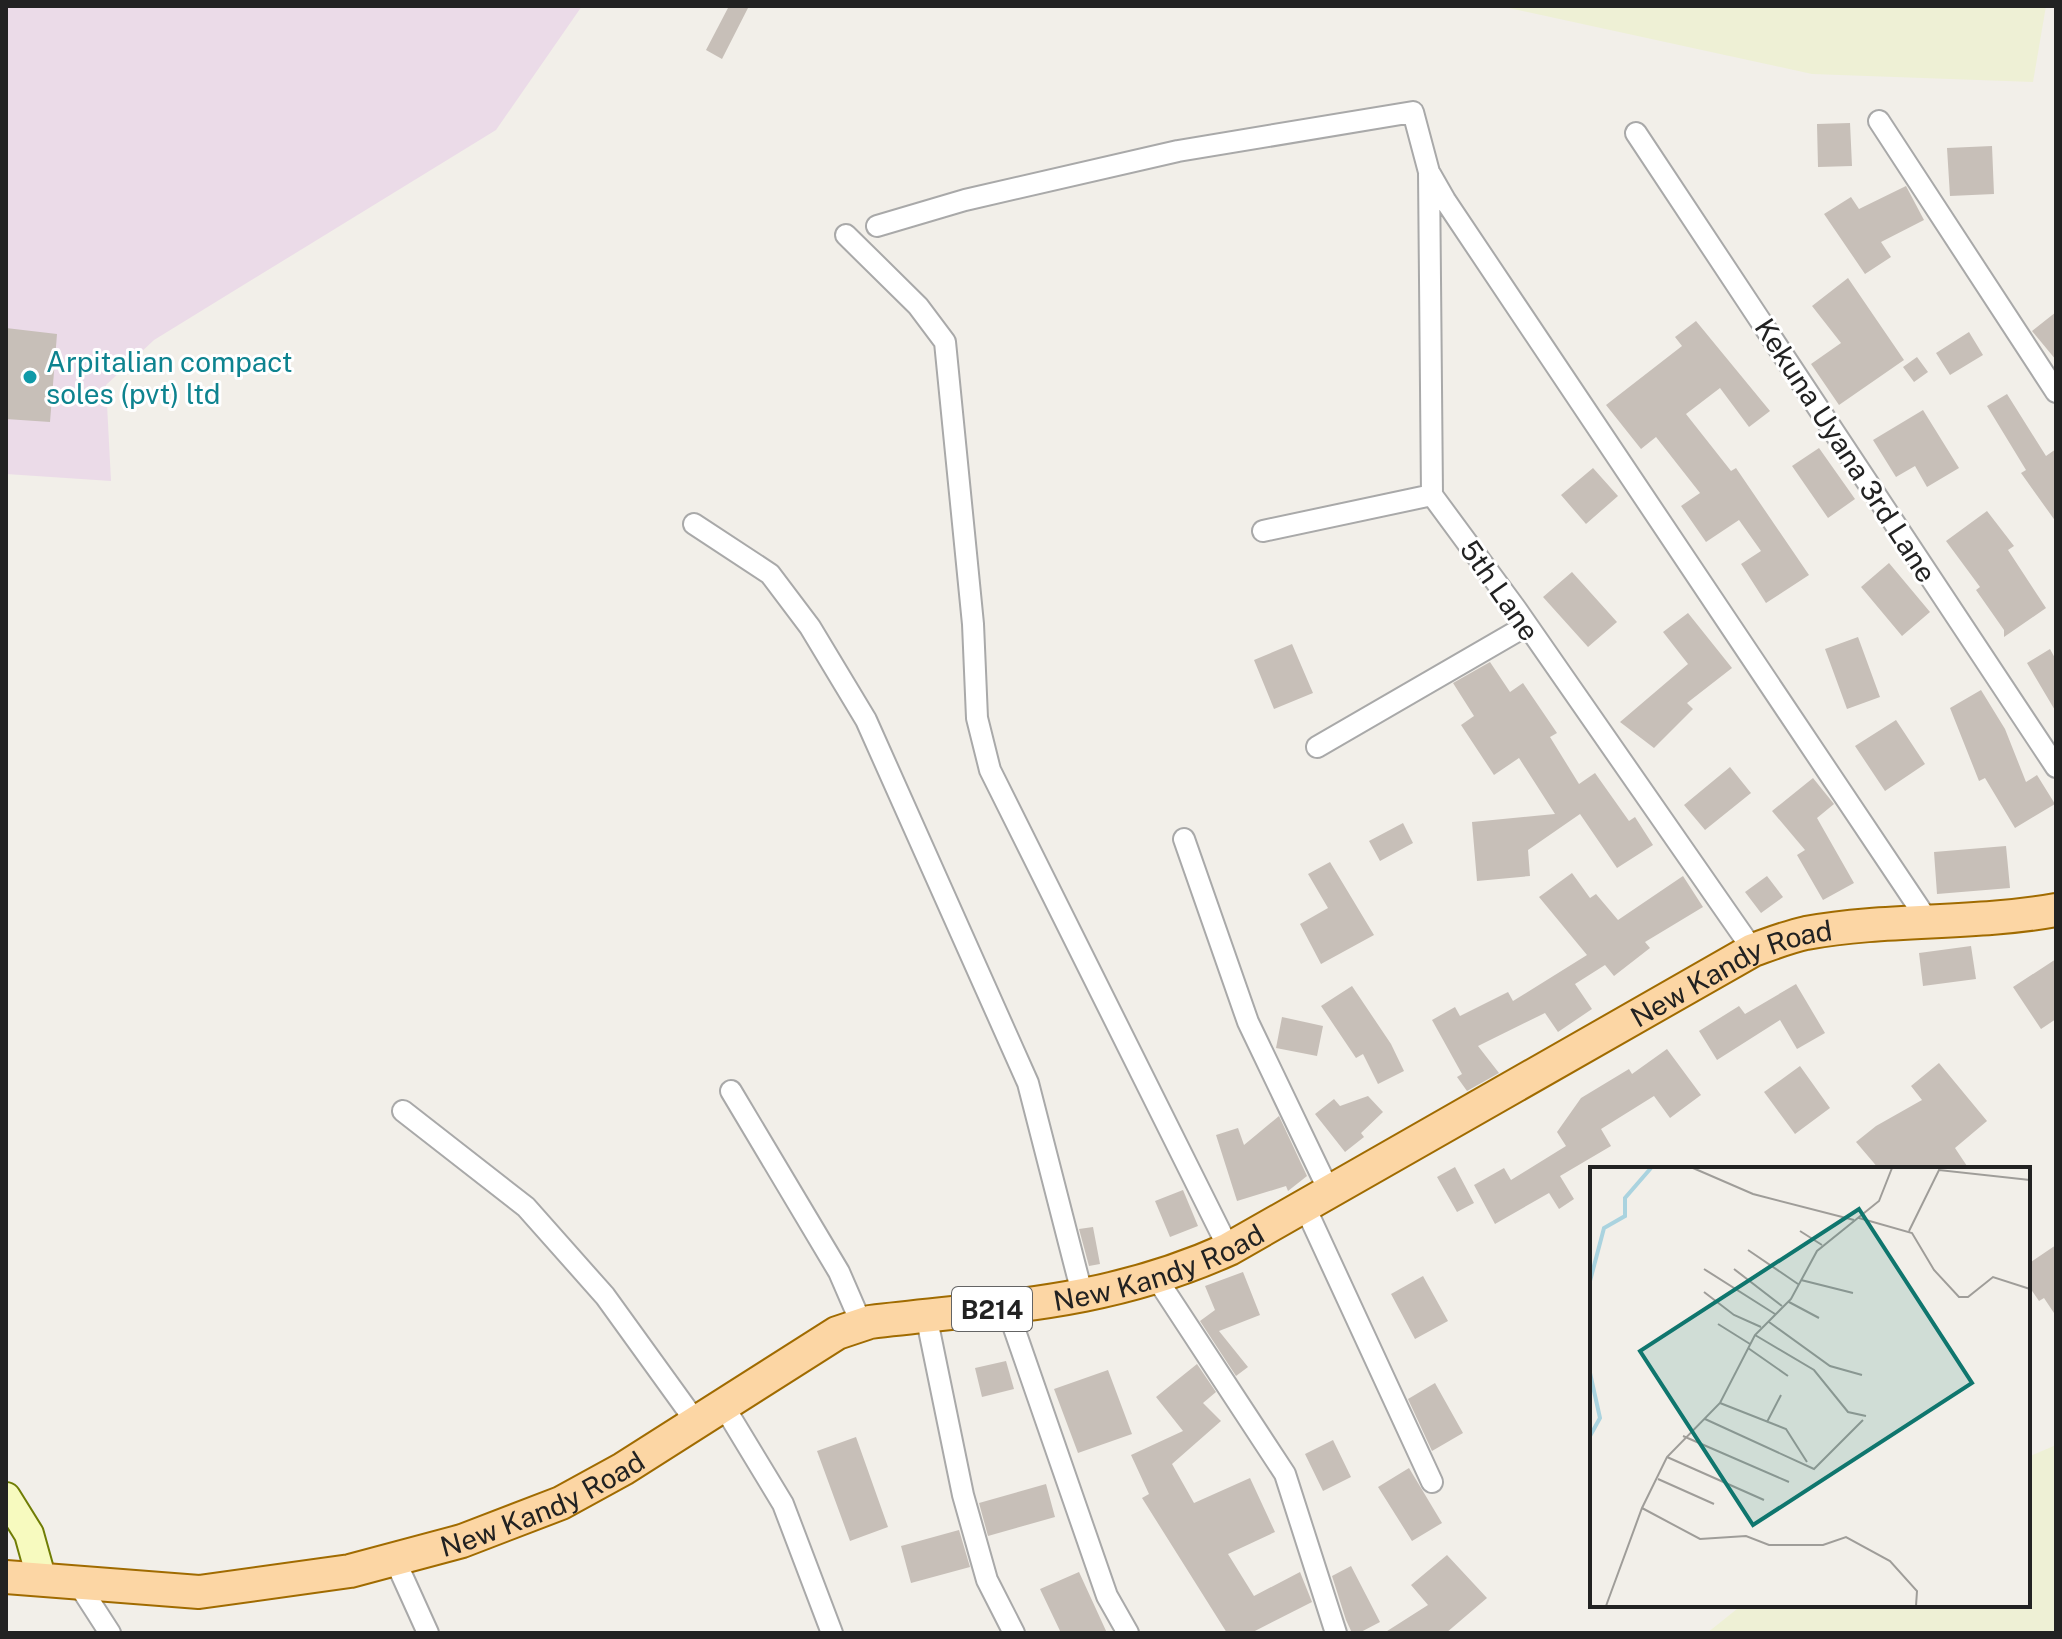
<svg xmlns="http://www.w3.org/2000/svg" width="2062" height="1639" viewBox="0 0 2062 1639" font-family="'Public Sans',sans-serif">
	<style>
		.industrial { fill: #ebdbe8 }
		.farmland { fill: #eef0d5 }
		.building { fill: #c7bfb8 }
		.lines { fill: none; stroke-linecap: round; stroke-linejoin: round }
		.street-casing { stroke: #a9a9a9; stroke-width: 24 }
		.secondary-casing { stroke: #707d05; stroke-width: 32 }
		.primary-casing { stroke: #a06b00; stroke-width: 36 }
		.street { stroke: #fff; stroke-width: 20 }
		.secondary { stroke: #f7fabf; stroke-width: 28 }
		.primary { stroke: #fcd6a4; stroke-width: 32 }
		.culture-dot { fill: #0f9aa8; stroke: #fff; stroke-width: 3 }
		.labels { text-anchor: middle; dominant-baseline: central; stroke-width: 6; stroke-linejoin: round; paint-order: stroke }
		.shield { fill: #fff; stroke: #646464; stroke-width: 2 }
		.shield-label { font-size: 26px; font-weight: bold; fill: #222 }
		.culture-label { font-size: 28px; fill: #0d838f; stroke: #fff; text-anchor: start }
		.street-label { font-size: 28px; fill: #222; stroke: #fff }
		.inset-river { fill: none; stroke: #aad3df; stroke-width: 4 }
		.inset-road { fill: none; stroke: #9f9d99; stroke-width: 2 }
		.view { fill: #0f766e; fill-opacity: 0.15; stroke: #0f766e; stroke-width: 4 }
		.inset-edge { fill: none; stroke: #222; stroke-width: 4 }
	</style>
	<rect width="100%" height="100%" fill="#f2efe9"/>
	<path class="industrial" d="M 6,6 L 582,6 L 496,130 L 154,340 L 106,385 L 111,481 L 6,474 Z"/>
	<path class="farmland" d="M 1500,6 L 2046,6 L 2033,82 L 1812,74 Z
		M 2056,1445 L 2056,1633 L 1707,1633 L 1742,1605 L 2028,1605 L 2028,1457 Z"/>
	<path class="building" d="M 729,6 L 749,6 L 722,59 L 706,50 Z
		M 1850,123 L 1852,166 L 1818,167 L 1817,124 Z
		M 1992,146 L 1994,194 L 1950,196 L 1947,148 Z
		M 1906,186 L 1924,220 L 1881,242 L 1891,257 L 1865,274 L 1824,214 L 1851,197 L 1859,209 Z
		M 1848,278 L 1904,360 L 1839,405 L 1811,364 L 1841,343 L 1812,306 Z
		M 2056,312 L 2056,360 L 2032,331 Z
		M 1696,321 L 1770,411 L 1749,427 L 1720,388 L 1686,414 L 1731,471 L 1736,468 L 1809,575 L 1766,603 L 1741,564 L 1761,551 L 1739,520 L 1706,542 L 1681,506 L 1700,493 L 1656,437 L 1641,449 L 1606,405 L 1682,346 L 1675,337 Z
		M 6,328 L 57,334 L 50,422 L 6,419 Z
		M 1969,332 L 1983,355 L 1950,375 L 1936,353 Z
		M 1917,357 L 1928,372 L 1914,382 L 1903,367 Z
		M 2007,394 L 2046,456 L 2056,449 L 2056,522 L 2021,473 L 2026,470 L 1987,406 Z
		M 1923,410 L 1959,468 L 1927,487 L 1915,466 L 1896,477 L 1873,440 Z
		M 1819,448 L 1855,499 L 1828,518 L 1792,466 Z
		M 1593,468 L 1618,496 L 1586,524 L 1561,495 Z
		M 1987,511 L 2014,546 L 2008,550 L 2046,608 L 2004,637 L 2004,630 L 1976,590 L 1980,587 L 1946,541 Z
		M 1889,563 L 1930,612 L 1902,636 L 1861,587 Z
		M 1572,572 L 1617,622 L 1588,647 L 1543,597 Z
		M 1688,613 L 1732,668 L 1687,703 L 1693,709 L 1654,748 L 1620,722 L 1688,664 L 1663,632 Z
		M 1858,637 L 1880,697 L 1847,709 L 1825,649 Z
		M 1292,644 L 1313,693 L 1274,709 L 1254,660 Z
		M 2050,649 L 2056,660 L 2056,712 L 2027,663 Z
		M 1490,662 L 1510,692 L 1523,683 L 1557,733 L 1550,737 L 1579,784 L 1595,773 L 1629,821 L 1635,817 L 1653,845 L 1617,868 L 1580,814 L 1528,850 L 1530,876 L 1477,881 L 1472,822 L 1555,814 L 1519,758 L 1494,775 L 1461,725 L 1474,716 L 1453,683 Z
		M 1981,690 L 2005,729 L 2026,782 L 2037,775 L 2055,804 L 2015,828 L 1985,778 L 1979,781 L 1950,708 Z
		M 1896,720 L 1925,764 L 1885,791 L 1855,746 Z
		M 1730,767 L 1751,793 L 1705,830 L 1684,805 Z
		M 1813,778 L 1834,804 L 1817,818 L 1854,883 L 1823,900 L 1797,855 L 1805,850 L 1772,811 Z
		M 1403,823 L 1413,843 L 1380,861 L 1369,841 Z
		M 2006,846 L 2010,888 L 1937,894 L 1934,852 Z
		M 1330,862 L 1374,935 L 1321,964 L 1300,924 L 1328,908 L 1308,874 Z
		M 1572,873 L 1590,898 L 1596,894 L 1618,920 L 1683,876 L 1703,907 L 1645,942 L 1650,948 L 1614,976 L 1605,965 L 1575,984 L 1592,1009 L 1558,1032 L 1545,1013 L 1478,1046 L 1499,1073 L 1467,1091 L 1457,1077 L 1462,1074 L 1432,1020 L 1455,1007 L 1460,1016 L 1508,992 L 1513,1001 L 1587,955 L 1539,897 Z
		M 1767,876 L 1783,897 L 1761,913 L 1745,892 Z
		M 1971,946 L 1976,979 L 1923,986 L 1919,953 Z
		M 2056,959 L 2056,1019 L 2041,1029 L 2013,987 Z
		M 1796,984 L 1825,1033 L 1797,1049 L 1780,1020 L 1717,1060 L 1699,1031 L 1739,1006 L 1745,1014 Z
		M 1352,986 L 1391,1044 L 1404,1071 L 1378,1084 L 1363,1054 L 1356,1058 L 1321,1006 Z
		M 1282,1017 L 1323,1026 L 1317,1056 L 1276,1048 Z
		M 1667,1049 L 1701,1095 L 1670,1118 L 1654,1096 L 1601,1129 L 1611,1146 L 1560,1176 L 1574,1199 L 1559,1209 L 1549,1193 L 1495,1224 L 1474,1185 L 1504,1168 L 1511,1180 L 1566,1146 L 1557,1132 L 1581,1098 L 1629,1069 L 1632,1074 Z
		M 1939,1063 L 1987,1121 L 1955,1148 L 1969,1169 L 1879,1169 L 1856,1142 L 1876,1126 L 1922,1100 L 1911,1086 Z
		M 1800,1066 L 1830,1108 L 1795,1134 L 1764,1092 Z
		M 1368,1096 L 1383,1112 L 1361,1133 L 1364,1137 L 1345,1152 L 1315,1114 L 1334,1099 L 1340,1106 Z
		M 1279,1116 L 1307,1176 L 1288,1191 L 1286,1186 L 1237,1201 L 1216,1135 L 1238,1128 L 1244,1145 Z
		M 1455,1167 L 1474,1203 L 1457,1212 L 1437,1177 Z
		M 1183,1190 L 1198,1226 L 1170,1237 L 1155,1201 Z
		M 1093,1227 L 1100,1264 L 1089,1266 L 1079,1229 Z
		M 2056,1245 L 2056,1316 L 2044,1298 L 2039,1301 L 2028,1285 L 2028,1264 Z
		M 1243,1272 L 1260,1315 L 1219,1331 L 1248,1367 L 1236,1376 L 1200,1321 L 1215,1310 L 1205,1286 Z
		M 1423,1276 L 1448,1321 L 1415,1339 L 1391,1294 Z
		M 1006,1361 L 1014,1389 L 982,1397 L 975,1368 Z
		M 1197,1364 L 1216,1392 L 1203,1403 L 1221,1421 L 1172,1464 L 1194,1503 L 1250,1478 L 1275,1532 L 1228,1554 L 1254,1596 L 1300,1572 L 1312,1602 L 1251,1633 L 1227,1633 L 1142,1498 L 1149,1494 L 1131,1455 L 1183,1431 L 1156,1397 Z
		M 1108,1370 L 1132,1434 L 1078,1453 L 1054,1389 Z
		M 1435,1383 L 1463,1433 L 1432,1451 L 1408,1399 Z
		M 856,1437 L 888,1527 L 850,1541 L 817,1451 Z
		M 1333,1440 L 1351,1477 L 1323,1491 L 1305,1454 Z
		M 1409,1468 L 1442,1523 L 1412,1541 L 1378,1487 Z
		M 1046,1484 L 1055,1517 L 988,1536 L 979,1503 Z
		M 959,1530 L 970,1567 L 911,1583 L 901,1546 Z
		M 1447,1555 L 1487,1598 L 1446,1633 L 1384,1633 L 1428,1605 L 1411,1585 Z
		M 1351,1566 L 1380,1622 L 1359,1633 L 1352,1633 L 1346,1620 L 1332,1576 Z
		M 1079,1572 L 1107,1633 L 1061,1633 L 1040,1589 Z"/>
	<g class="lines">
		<g class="street-casing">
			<path id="street" d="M 1879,121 L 2056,392
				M 1636,133 L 2056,767
				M 1429,172 L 1432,495 L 1516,609 L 1753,950
				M 877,226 L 965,200 L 1178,151 L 1413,112 L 1429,172 L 1445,200 L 1930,924
				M 846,235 L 918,306 L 945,342 L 973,624 L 977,718 L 990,770 L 1229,1249
				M 694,524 L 770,574 L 810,627 L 866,720 L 1028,1083 L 1083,1297
				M 1263,531 L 1432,495
				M 1317,747 L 1526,626
				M 1184,839 L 1248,1022 L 1330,1193
				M 731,1091 L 839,1272 L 862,1325
				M 403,1111 L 526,1207 L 605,1296 L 696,1422
				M 1305,1207 L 1432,1482
				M 1157,1279 L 1285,1474 L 1336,1633
				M 1007,1308 L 1107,1596 L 1128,1633
				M 926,1315 L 963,1495 L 987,1580 L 1014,1633
				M 723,1405 L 783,1504 L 832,1633
				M 395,1560 L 428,1633
				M 79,1585 L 110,1633"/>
		</g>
		<g class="secondary-casing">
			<path id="secondary" d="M 6,1497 L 29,1534 L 41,1577"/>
		</g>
		<g class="primary-casing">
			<g id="primary">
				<path id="s1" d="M 6,1577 L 199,1592 L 350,1571 L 462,1541 L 561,1503 L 623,1469 L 837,1333 L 870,1322 C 1001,1306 1105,1305 1229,1249 L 1753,950 C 1770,944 1788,937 1806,933 C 1888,918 1973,925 2056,910"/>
			</g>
		</g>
		<use href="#street" class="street"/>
		<use href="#secondary" class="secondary"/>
		<use href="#primary" class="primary"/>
	</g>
	<circle class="culture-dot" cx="30" cy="377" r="8"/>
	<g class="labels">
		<rect class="shield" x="952" y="1287" width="80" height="44" rx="6"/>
		<g class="shield-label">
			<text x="992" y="1309">B214</text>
		</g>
		<g class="culture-label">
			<text x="46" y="361">Arpitalian compact<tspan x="46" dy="32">soles (pvt) ltd</tspan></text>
		</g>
		<g class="street-label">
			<text transform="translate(1846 450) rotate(57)">Kekuna Uyana 3rd Lane</text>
			<text transform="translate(1500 590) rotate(55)">5th Lane</text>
			<text stroke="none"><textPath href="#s1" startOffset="1870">New Kandy Road</textPath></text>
			<text stroke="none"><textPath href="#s1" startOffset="1222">New Kandy Road</textPath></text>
			<text stroke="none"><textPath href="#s1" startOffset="550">New Kandy Road</textPath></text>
		</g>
	</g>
	<g transform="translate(1590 1167)">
		<rect width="440" height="440" fill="#f2efe9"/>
		<path class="inset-river" d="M 0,114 L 14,61 L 35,49 L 35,31 L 61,1M 0,206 L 10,251 L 0,269"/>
		<path class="inset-road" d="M 103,1 L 163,27 L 264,53M 269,51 L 322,66 L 344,103 L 369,130 L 378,130 L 403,110 L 440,122M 210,64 L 232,78M 319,64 L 349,3 L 440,13M 158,83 L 208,117M 114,102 L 185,147M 144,102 L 192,139M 211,113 L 263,126M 114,125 L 144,148 L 171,160M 199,135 L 229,151M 179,155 L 240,199 L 272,208M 128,157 L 160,177M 165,168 L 224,203 L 258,245 L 276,249M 158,181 L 198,209M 130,236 L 196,262 L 217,295M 115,252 L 224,302 L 273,253M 177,255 L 191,228M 93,269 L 199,315M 77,290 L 174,333M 68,312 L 124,337M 52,341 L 110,372 L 156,369 L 179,378 L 233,378 L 256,370 L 300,394 L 327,424 L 326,439M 16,439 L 52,341 L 77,290 L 130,236 L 165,168 L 201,132 L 227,84 L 289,34 L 302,1"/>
		<path class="view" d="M 269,42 L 382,216 L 163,358 L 50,184 Z"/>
		<rect width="440" height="440" class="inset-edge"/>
	</g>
	<rect width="2062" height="1639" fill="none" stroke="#222222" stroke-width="16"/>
</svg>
